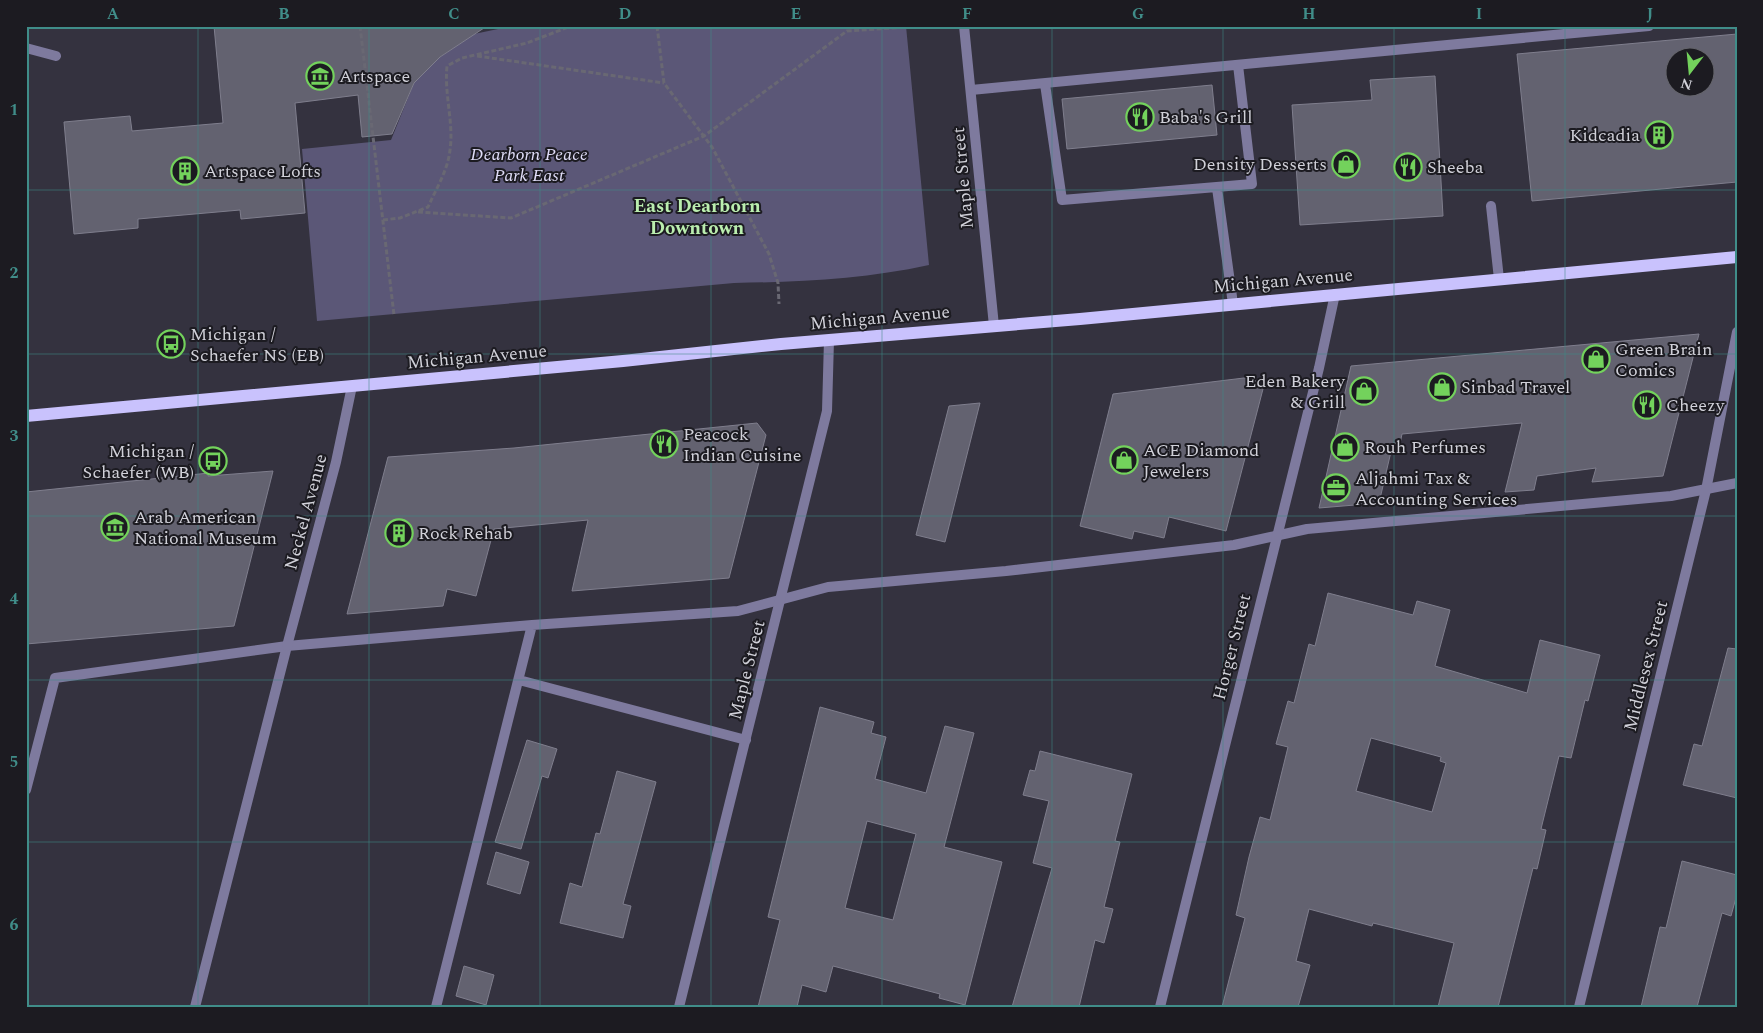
<svg xmlns="http://www.w3.org/2000/svg" width="1763" height="1033" viewBox="0 0 1763 1033" font-family="Spectral,serif">
	<style>
		.green { fill: #5b5777 }
		.building { fill: #636270; stroke: #7f7e8d; fill-rule: evenodd }
		.lines { fill: none; stroke-linecap: round; stroke-linejoin: round }
		.path { stroke: #696873; stroke-width: 3; stroke-dasharray: 5 2.5; stroke-linecap: butt }
		.lane { stroke: #7e7a9e; stroke-width: 10 }
		.street { stroke: #7e7a9e; stroke-width: 10 }
		.primary { stroke: #c9c2fd; stroke-width: 12 }
		.grid { fill: none; stroke: #408d89; stroke-width: 1; stroke-opacity: 0.55 }
		.labels { text-anchor: middle; dominant-baseline: central; stroke-width: 4; stroke-linejoin: round; paint-order: stroke }
		.poi-label { font-size: 18px; fill: #d1d1d9; stroke: #1c1b21; text-anchor: start }
		.park-label { font-size: 18px; font-style: italic; fill: #e0ddf8; stroke: #1c1b21 }
		.street-label { font-size: 18px; fill: #d1d1d9; stroke: #1c1b21 }
		.neighbourhood-label { font-size: 19px; font-weight: bold; fill: #bbeeaf; stroke: #1c1b21 }
		.neatline { fill: none; stroke: #408d89; stroke-width: 2 }
		.grid-label { font-size: 16px; text-anchor: middle; font-weight: bold; fill: #408d89 }
	</style>
	<rect width="100%" height="100%" fill="#34323f"/>
	<path class="green" d="M 513,26 L 906,26 L 929,265 C 865,279 800,282 734,283 L 317,321 L 302,149 L 391,140 L 414,83 L 440,57 L 474,34 Z"/>
	<path class="building" d="M 214,26 L 487,26 L 440,57 L 414,83 L 392,134 L 362,137 L 358,95 L 295,103 L 305,213 L 241,219 L 240,210 L 138,219 L 138,228 L 74,234 L 64,122 L 130,116 L 132,131 L 223,123 Z
		M 1737,34 L 1737,182 L 1532,201 L 1517,54 ZM 1676,58 L 1706,58 L 1706,88 L 1676,88 Z
		M 1435,76 L 1443,216 L 1300,225 L 1292,105 L 1372,100 L 1370,80 Z
		M 1212,85 L 1217,135 L 1067,149 L 1062,99 Z
		M 1699,334 L 1663,476 L 1592,482 L 1596,468 L 1537,476 L 1534,490 L 1505,492 L 1522,423 L 1402,434 L 1400,444 L 1393,443 L 1379,503 L 1319,508 L 1351,366 Z
		M 1252,377 L 1263,389 L 1226,531 L 1169,517 L 1164,538 L 1134,531 L 1132,539 L 1080,526 L 1113,394 Z
		M 980,403 L 945,542 L 916,535 L 949,406 Z
		M 757,423 L 766,435 L 729,578 L 572,591 L 588,520 L 494,529 L 476,596 L 447,589 L 443,606 L 347,614 L 388,457 L 514,448 Z
		M 273,471 L 234,626 L 26,644 L 26,492 L 209,473 L 208,476 Z
		M 1328,593 L 1413,615 L 1417,601 L 1450,610 L 1435,666 L 1527,693 L 1540,640 L 1600,655 L 1588,701 L 1585,700 L 1571,758 L 1559,756 L 1541,829 L 1546,830 L 1537,869 L 1533,868 L 1498,1007 L 1438,1007 L 1454,943 L 1373,923 L 1372,926 L 1309,909 L 1296,961 L 1310,965 L 1298,1007 L 1222,1007 L 1245,918 L 1236,915 L 1249,857 L 1260,817 L 1270,820 L 1288,747 L 1276,744 L 1288,701 L 1294,703 L 1309,644 L 1315,646 ZM 1371,738 L 1441,757 L 1440,761 L 1446,763 L 1432,812 L 1356,791 Z
		M 1728,648 L 1737,649 L 1737,798 L 1683,785 L 1694,744 L 1702,746 Z
		M 820,707 L 874,722 L 871,733 L 886,737 L 875,779 L 926,793 L 945,726 L 974,733 L 944,847 L 1002,862 L 965,1005 L 939,998 L 940,994 L 833,966 L 826,992 L 802,985 L 797,1007 L 758,1007 L 780,920 L 768,917 ZM 867,821 L 916,834 L 893,920 L 845,908 Z
		M 527,740 L 557,749 L 548,778 L 542,776 L 521,849 L 495,842 Z
		M 1040,751 L 1132,774 L 1115,841 L 1120,842 L 1104,907 L 1113,909 L 1104,943 L 1095,940 L 1079,1007 L 1012,1007 L 1052,868 L 1033,863 L 1049,801 L 1023,795 L 1030,770 L 1035,771 Z
		M 617,771 L 656,782 L 623,904 L 631,906 L 623,938 L 560,923 L 570,883 L 582,887 L 596,833 L 600,834 Z
		M 496,852 L 529,862 L 520,894 L 487,884 Z
		M 1682,861 L 1737,875 L 1737,894 L 1731,916 L 1722,913 L 1697,1007 L 1641,1007 L 1660,927 L 1666,928 Z
		M 464,966 L 494,975 L 486,1005 L 456,996 Z"/>
	<g class="lines">
		<path class="path" d="M 360,26 L 394,315
			M 657,26 L 664,83 L 712,147 L 769,254 L 778,283 L 779,304
			M 477,56 L 664,83
			M 418,212 L 511,218 L 704,136 L 847,31 L 906,27
			M 383,220 L 400,218 L 428,207 C 436,189 448,170 450,150 C 454,123 444,94 447,66 L 462,58 L 527,43 L 571,26"/>
		<path class="lane" d="M 26,48 L 56,56
			M 1045,84 L 1062,200 L 1252,184 L 1238,65
			M 971,90 L 1649,26
			M 1217,188 L 1233,304
			M 1491,206 L 1499,279
			M 519,680 L 746,740
			M 26,790 L 55,678 L 287,646 L 532,625 L 738,611 L 828,587 L 1006,571 L 1234,545 L 1307,529 L 1671,496 L 1737,483
			M 195,1007 L 287,646
			M 436,1007 L 532,625"/>
		<path class="street" d="M 964,26 L 994,326
			M 287,646 L 336,462 L 352,386
			M 679,1007 L 827,411 L 829,340
			M 1160,1007 L 1319,368 L 1335,294
			M 1579,1007 L 1706,490 L 1737,332"/>
		<path class="primary" d="M 26,416 L 623,361 L 781,344 L 1080,319 L 1737,257"/>
	</g>
	<path class="grid" d="M 198,26 L 198,1007M 369,26 L 369,1007M 540,26 L 540,1007M 711,26 L 711,1007M 882,26 L 882,1007M 1052,26 L 1052,1007M 1223,26 L 1223,1007M 1394,26 L 1394,1007M 1565,26 L 1565,1007M 26,190 L 1737,190M 26,354 L 1737,354M 26,516 L 1737,516M 26,680 L 1737,680M 26,842 L 1737,842"/>
	<defs>
		<g id="museum-ring" transform="scale(1.4375)"><circle r="9.5" fill="#1c1b21" stroke="#73d25c" stroke-width="1.5"/><path d="M0-6L6-3V-2H-6V-3ZM-5-1h2V3h-2ZM-1-1h2V3h-2ZM3-1h2V3H3ZM-6 4H6V6H-6Z" fill="#73d25c"/></g>
		<g id="restaurant-ring" transform="scale(1.4375)"><circle r="9.5" fill="#1c1b21" stroke="#73d25c" stroke-width="1.5"/><path d="M-5-6h1v4h1v-4h1v4h1v-4h1v5L-1.5 .5V6h-2V.5L-5-1ZM5-6V6H3V1.5H1.5Q1.5-4 5-6Z" fill="#73d25c"/></g>
		<g id="building-ring" transform="scale(1.4375)"><circle r="9.5" fill="#1c1b21" stroke="#73d25c" stroke-width="1.5"/><path d="M-4-6H4V6H1V3H-1V6H-4ZM-2.5-4.3h1.7v1.8h-1.7ZM.8-4.3h1.7v1.8H.8ZM-2.5-1h1.7V.8h-1.7ZM.8-1h1.7V.8H.8Z" fill="#73d25c"/></g>
		<g id="shop-ring" transform="scale(1.4375)"><circle r="9.5" fill="#1c1b21" stroke="#73d25c" stroke-width="1.5"/><path d="M-5-2.5h2.3a2.7 3.5 0 0 1 5.4 0H5L5.5 6h-11ZM-1.5-2.5h3a1.5 2.3 0 0 0-3 0Z" fill="#73d25c"/></g>
		<g id="bus-ring" transform="scale(1.4375)"><circle r="9.5" fill="#1c1b21" stroke="#73d25c" stroke-width="1.5"/><path d="M-5-6H5V4H4V6H2V4H-2V6H-4V4H-5ZM-3.5-4V0h7V-4ZM-3.5 1.2v1.5H-2V1.2ZM2 1.2v1.5H3.5V1.2Z" fill="#73d25c"/></g>
		<g id="office-ring" transform="scale(1.4375)"><circle r="9.5" fill="#1c1b21" stroke="#73d25c" stroke-width="1.5"/><path d="M-6-3h4V-5.5h4V-3h4V5H-6ZM-1-4.5V-3h2v-1.5ZM-6 0V1H6V0Z" fill="#73d25c"/></g>
	</defs>
	<g fill-rule="evenodd">
		<use href="#museum-ring" x="320" y="76"/>
		<use href="#restaurant-ring" x="1140" y="117"/>
		<use href="#building-ring" x="1659" y="135"/>
		<use href="#shop-ring" x="1346" y="164"/>
		<use href="#restaurant-ring" x="1408" y="167"/>
		<use href="#building-ring" x="185" y="171"/>
		<use href="#bus-ring" x="171" y="344"/>
		<use href="#shop-ring" x="1596" y="359"/>
		<use href="#shop-ring" x="1442" y="387"/>
		<use href="#shop-ring" x="1364" y="391"/>
		<use href="#restaurant-ring" x="1647" y="405"/>
		<use href="#restaurant-ring" x="664" y="444"/>
		<use href="#shop-ring" x="1345" y="447"/>
		<use href="#shop-ring" x="1124" y="460"/>
		<use href="#bus-ring" x="213" y="461"/>
		<use href="#office-ring" x="1336" y="488"/>
		<use href="#museum-ring" x="115" y="527"/>
		<use href="#building-ring" x="399" y="533"/>
	</g>
	<g class="labels">
		<g class="poi-label">
			<text x="339" y="76">Artspace</text>
			<text x="1159" y="117">Baba's Grill</text>
			<text x="1640" y="135" text-anchor="end">Kidcadia</text>
			<text x="1327" y="164" text-anchor="end">Density Desserts</text>
			<text x="1427" y="167">Sheeba</text>
			<text x="204" y="171">Artspace Lofts</text>
			<text x="190" y="334">Michigan /<tspan x="190" dy="21">Schaefer NS (EB)</tspan></text>
			<text x="1615" y="349">Green Brain<tspan x="1615" dy="21">Comics</tspan></text>
			<text x="1345" y="381" text-anchor="end">Eden Bakery<tspan x="1345" dy="21">&amp; Grill</tspan></text>
			<text x="1461" y="387">Sinbad Travel</text>
			<text x="1666" y="405">Cheezy</text>
			<text x="683" y="434">Peacock<tspan x="683" dy="21">Indian Cuisine</tspan></text>
			<text x="1364" y="447">Rouh Perfumes</text>
			<text x="1143" y="450">ACE Diamond<tspan x="1143" dy="21">Jewelers</tspan></text>
			<text x="194" y="451" text-anchor="end">Michigan /<tspan x="194" dy="21">Schaefer (WB)</tspan></text>
			<text x="1355" y="478">Aljahmi Tax &amp;<tspan x="1355" dy="21">Accounting Services</tspan></text>
			<text x="134" y="517">Arab American<tspan x="134" dy="21">National Museum</tspan></text>
			<text x="418" y="533">Rock Rehab</text>
		</g>
		<g class="park-label">
			<text x="529" y="154">Dearborn Peace<tspan x="529" dy="21">Park East</tspan></text>
		</g>
		<g class="street-label">
			<text transform="translate(963 178) rotate(-95)">Maple Street</text>
			<text transform="translate(1283 281) rotate(-5)">Michigan Avenue</text>
			<text transform="translate(880 318) rotate(-5)">Michigan Avenue</text>
			<text transform="translate(477 357) rotate(-5)">Michigan Avenue</text>
			<text transform="translate(306 512) rotate(-75)">Neckel Avenue</text>
			<text transform="translate(1232 647) rotate(-76)">Horger Street</text>
			<text transform="translate(1646 666) rotate(-76)">Middlesex Street</text>
			<text transform="translate(747 670) rotate(-76)">Maple Street</text>
		</g>
		<g class="neighbourhood-label">
			<text x="697" y="206">East Dearborn<tspan x="697" dy="22">Downtown</tspan></text>
		</g>
	</g>
	<rect width="1763" height="1033" fill="none" stroke="#1c1b21" stroke-width="55"/>
	<g transform="translate(1690 72) rotate(196)"><circle r="24" fill="#1c1b21" stroke="#64646b"/>
	<path d="M0-4L9 19L0 12L-9 19Z" fill="#73d25c"/>
	<text y="-8" font-size="14" font-weight="bold" text-anchor="middle" fill="#d1d1d9">N</text>
	</g>
	<rect x="28" y="28" width="1708" height="978" class="neatline"/>
	<g class="grid-label">
		<text x="113" y="19">A</text>
		<text x="284" y="19">B</text>
		<text x="454" y="19">C</text>
		<text x="625" y="19">D</text>
		<text x="796" y="19">E</text>
		<text x="967" y="19">F</text>
		<text x="1138" y="19">G</text>
		<text x="1309" y="19">H</text>
		<text x="1479" y="19">I</text>
		<text x="1650" y="19">J</text>
		<text x="14" y="115">1</text>
		<text x="14" y="278">2</text>
		<text x="14" y="441">3</text>
		<text x="14" y="604">4</text>
		<text x="14" y="767">5</text>
		<text x="14" y="930">6</text>
	</g>
</svg>
